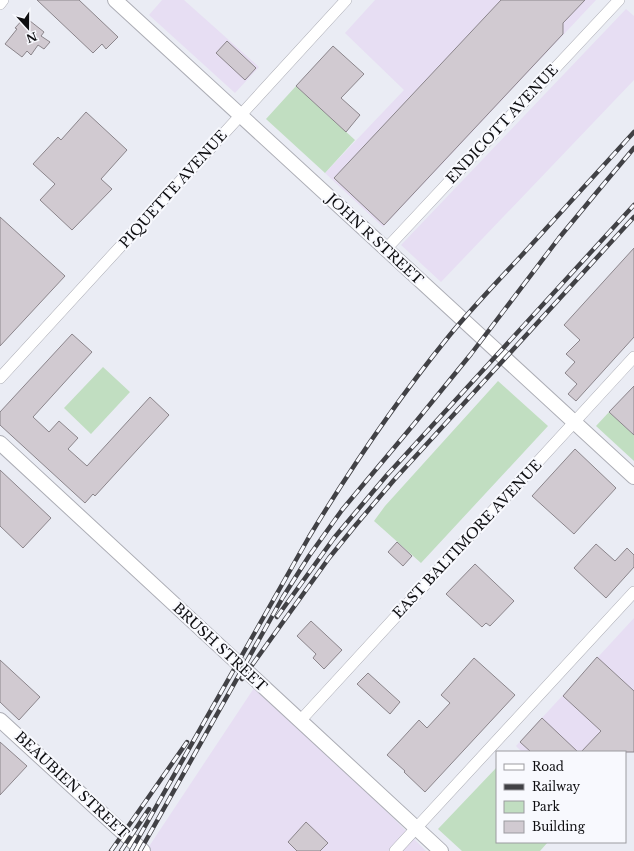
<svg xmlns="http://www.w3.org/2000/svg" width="634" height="851" viewBox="0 0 634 851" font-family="'Libre Baskerville',serif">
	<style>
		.commercial { fill: #e7def3 }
		.green { fill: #c1dec1 }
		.building { fill: #d1cad1; stroke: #8b858b }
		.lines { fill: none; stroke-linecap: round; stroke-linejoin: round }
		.minor-casing { stroke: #acadb5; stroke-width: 12 }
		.tertiary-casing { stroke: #acadb5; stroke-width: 16 }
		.minor { stroke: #fff; stroke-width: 11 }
		.tertiary { stroke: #fff; stroke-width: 14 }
		.rail-casing { stroke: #414145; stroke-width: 4.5 }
		.rail { stroke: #f8f9fe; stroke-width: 3; stroke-dasharray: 9; stroke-linecap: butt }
		.labels { text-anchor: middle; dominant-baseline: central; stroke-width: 4; stroke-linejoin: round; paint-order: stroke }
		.street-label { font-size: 14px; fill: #0f0f12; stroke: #f8f9fe }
	</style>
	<rect width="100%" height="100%" fill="#eaecf4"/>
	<path class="commercial" d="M 162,0 L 184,0 L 259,67 L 235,93 L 149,15 Z
		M 375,0 L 596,0 L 383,227 L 325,173 L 404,90 L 345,33 Z
		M 626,9 L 634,16 L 634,80 L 441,282 L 401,245 Z
		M 634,618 L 634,745 L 625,755 L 625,752 L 522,752 L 516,746 Z
		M 258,682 L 426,851 L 146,851 Z"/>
	<path class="green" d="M 296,86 L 355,140 L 325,173 L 266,119 Z
		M 103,367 L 130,392 L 91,434 L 64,408 Z
		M 498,381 L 548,426 L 421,563 L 374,521 L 385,506 Z
		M 609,412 L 634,435 L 634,461 L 596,426 Z
		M 497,767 L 497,842 L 548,842 L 540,851 L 462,851 L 438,829 Z"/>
	<path class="building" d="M 37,0 L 79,0 L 118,37 L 106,49 L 102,44 L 93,53 Z
		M 501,0 L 585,0 L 563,23 L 563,34 L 562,35 L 384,225 L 334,178 Z
		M 25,17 L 44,32 L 41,36 L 50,42 L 44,49 L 38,45 L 31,55 L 27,51 L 22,57 L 5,44 L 17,29 L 15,28 Z
		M 227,41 L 256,68 L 245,80 L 216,53 Z
		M 333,46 L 364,74 L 341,98 L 360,115 L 346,132 L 296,86 Z
		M 86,112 L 127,150 L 101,179 L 112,189 L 72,230 L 40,200 L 55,184 L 33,164 L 58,137 L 61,140 Z
		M 0,217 L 65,276 L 0,346 Z
		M 634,248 L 634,337 L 576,401 L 568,394 L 577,384 L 565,373 L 575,362 L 566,354 L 580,340 L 564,325 Z
		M 72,334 L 92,352 L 33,417 L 49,432 L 59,421 L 78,438 L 68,449 L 87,466 L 150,397 L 169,415 L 95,496 L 93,494 L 85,503 L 0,425 L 0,412 Z
		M 634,386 L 634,435 L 609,412 Z
		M 575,449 L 616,488 L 574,534 L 532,496 Z
		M 0,470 L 51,518 L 23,548 L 0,526 Z
		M 397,542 L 412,556 L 403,566 L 388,552 Z
		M 596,544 L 615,561 L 627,548 L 634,555 L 634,567 L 606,598 L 574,568 Z
		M 475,564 L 514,601 L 490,626 L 486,623 L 482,627 L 446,594 Z
		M 311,621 L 342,650 L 324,669 L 313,658 L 316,654 L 297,636 Z
		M 597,657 L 634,691 L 634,752 L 581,752 L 601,731 L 563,696 Z
		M 474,658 L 515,695 L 425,792 L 404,772 L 405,771 L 387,755 L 419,720 L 427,728 L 450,703 L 441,695 Z
		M 0,660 L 40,697 L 19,720 L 0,702 Z
		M 368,673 L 400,702 L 390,714 L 357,684 Z
		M 542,718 L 578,752 L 531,752 L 520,742 Z
		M 0,742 L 27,766 L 0,795 Z
		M 306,822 L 328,843 L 320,851 L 297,851 L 288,842 Z"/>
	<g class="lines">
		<g class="minor-casing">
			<path id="minor" d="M 0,4 L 3,0
				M 386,249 L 619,0
				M 0,378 L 346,0
				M 300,721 L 634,357
				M 395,851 L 634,592"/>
		</g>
		<g class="tertiary-casing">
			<path id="tertiary" d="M 115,0 L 634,477
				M 0,443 L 441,851
				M 0,720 L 143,851"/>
		</g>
		<use href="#minor" class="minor"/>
		<use href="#tertiary" class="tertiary"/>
		<g class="rail-casing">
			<path id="rail" d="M 277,617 L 334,538 L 387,475 L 634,205
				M 242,679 L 329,558 L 355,526 L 394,480 L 634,217
				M 111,851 L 187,742
				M 121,851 L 149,809
				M 131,851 L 309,537 C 352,466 397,400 449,336 C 472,308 497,282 522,255 C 559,214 597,173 634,132
				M 140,851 L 283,597 L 309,556 L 342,510 L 414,424 L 471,354 L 559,238 L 597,192 L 634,148"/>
		</g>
		<use href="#rail" class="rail"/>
	</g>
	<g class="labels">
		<g class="street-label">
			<text transform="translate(502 124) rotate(-47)">ENDICOTT AVENUE</text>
			<text transform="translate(173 189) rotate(-48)">PIQUETTE AVENUE</text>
			<text transform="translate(375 239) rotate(43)">JOHN R STREET</text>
			<text transform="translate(467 539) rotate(-47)">EAST BALTIMORE AVENUE</text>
			<text transform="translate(220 647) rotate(43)">BRUSH STREET</text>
			<text transform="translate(72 785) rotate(43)">BEAUBIEN STREET</text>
		</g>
	</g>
	<rect x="496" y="751" width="130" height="92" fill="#f8f9fe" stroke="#9b9ba0"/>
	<rect x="504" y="764" width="20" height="6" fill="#ffffff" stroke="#9b9ba0"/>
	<text x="532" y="771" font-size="12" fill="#0f0f12">Road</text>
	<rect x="504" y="784" width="20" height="6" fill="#414145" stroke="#9b9ba0"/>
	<text x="532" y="791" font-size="12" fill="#0f0f12">Railway</text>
	<rect x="504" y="801" width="20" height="12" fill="#c1dec1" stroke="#9b9ba0"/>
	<text x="532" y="811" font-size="12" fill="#0f0f12">Park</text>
	<rect x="504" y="821" width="20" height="12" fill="#d1cad1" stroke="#9b9ba0"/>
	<text x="532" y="831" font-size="12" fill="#0f0f12">Building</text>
	<g transform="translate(28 28) rotate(159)" stroke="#f8f9fe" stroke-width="3" paint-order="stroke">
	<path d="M0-3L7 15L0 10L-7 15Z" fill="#0f0f12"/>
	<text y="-6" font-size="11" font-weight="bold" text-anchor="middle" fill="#0f0f12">N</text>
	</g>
</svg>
